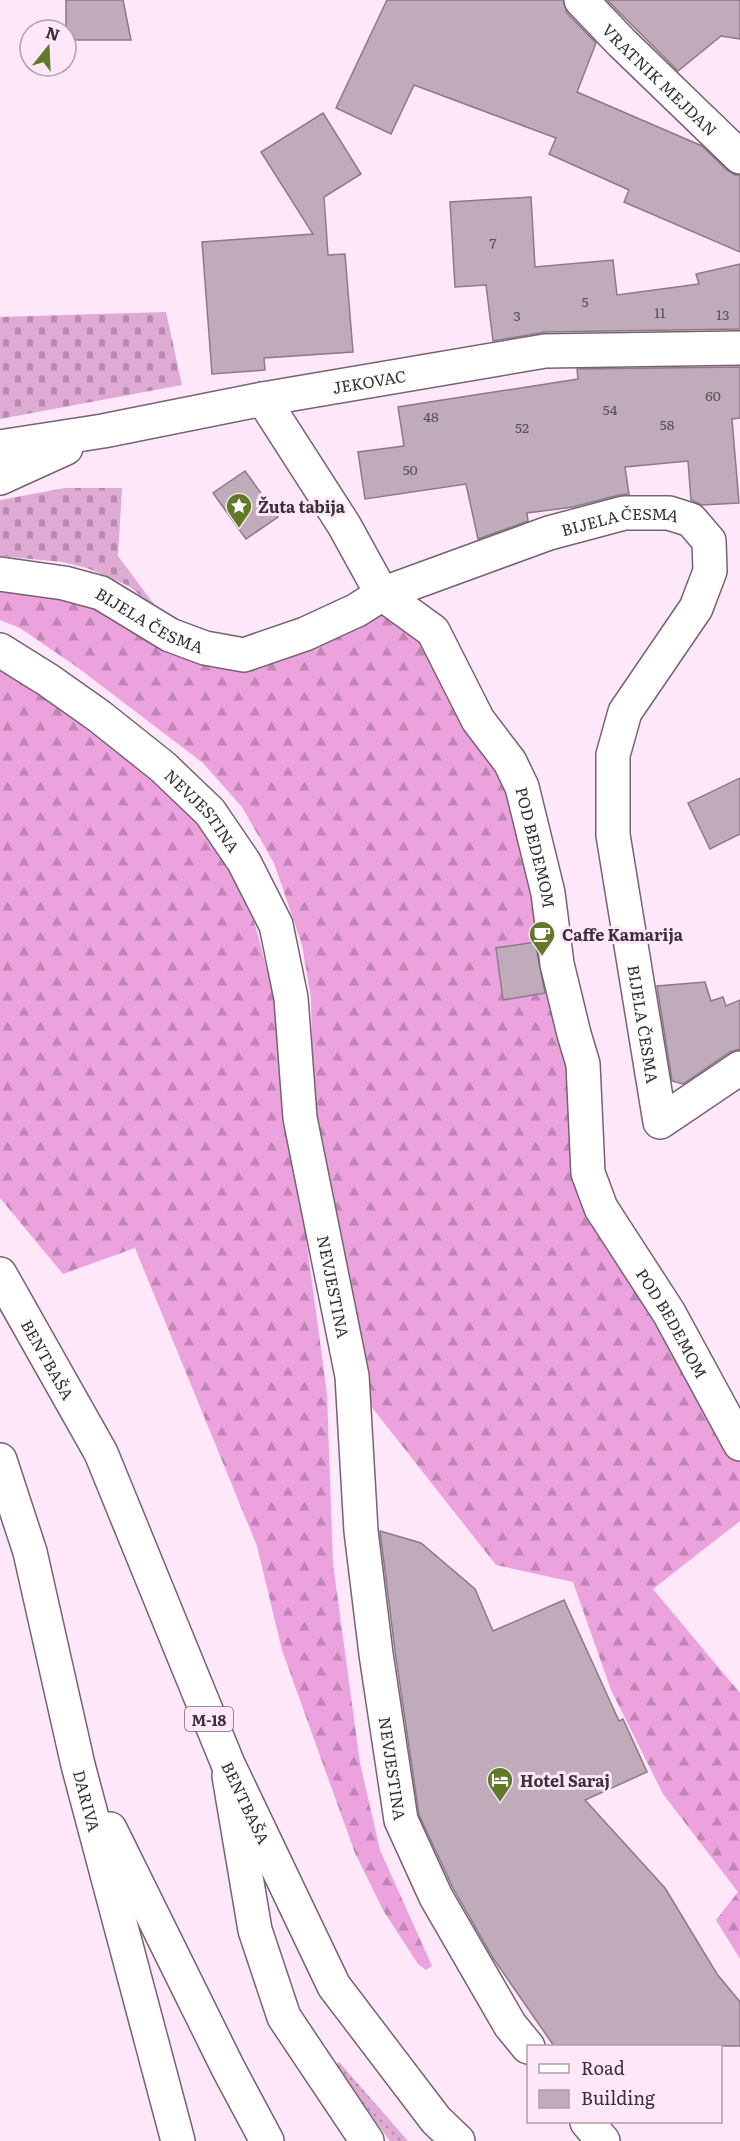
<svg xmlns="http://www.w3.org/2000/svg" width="740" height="2141" viewBox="0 0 740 2141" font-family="Literata,serif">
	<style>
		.grass { fill: url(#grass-dots) }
		.forest { fill: url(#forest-firs) }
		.cemetery { fill: url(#cemetery-stones) }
		.building { fill: #c0abbb; stroke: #8d7988; stroke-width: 1.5 }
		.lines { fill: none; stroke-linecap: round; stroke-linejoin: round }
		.minor-casing { stroke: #766372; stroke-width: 36 }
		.major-casing { stroke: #766372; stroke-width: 36 }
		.minor { stroke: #fff; stroke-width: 33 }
		.major { stroke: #fff; stroke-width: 33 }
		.labels { text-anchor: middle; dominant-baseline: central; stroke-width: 6; stroke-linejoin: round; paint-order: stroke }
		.number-label { font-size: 14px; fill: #5b5058 }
		.shield { fill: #fde7f8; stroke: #746871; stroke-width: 1.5 }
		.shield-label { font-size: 15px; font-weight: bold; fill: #393137 }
		.street-label { font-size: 16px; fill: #393137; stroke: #fde7f8 }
		.poi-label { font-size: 16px; font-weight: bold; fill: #393137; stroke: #fde7f8; text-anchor: start }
	</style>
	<defs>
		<pattern id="grass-dots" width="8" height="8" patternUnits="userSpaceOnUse" patternTransform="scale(1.5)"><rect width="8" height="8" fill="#dfaad4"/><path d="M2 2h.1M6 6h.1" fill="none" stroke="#b68bad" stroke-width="1.8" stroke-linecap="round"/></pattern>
		<pattern id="forest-firs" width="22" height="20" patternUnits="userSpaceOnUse" patternTransform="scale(1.5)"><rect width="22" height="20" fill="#eba2dd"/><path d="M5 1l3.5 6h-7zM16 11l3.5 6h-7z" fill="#bf85b4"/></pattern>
		<pattern id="cemetery-stones" width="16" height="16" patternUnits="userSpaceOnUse" patternTransform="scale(1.5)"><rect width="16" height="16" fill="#dfaad4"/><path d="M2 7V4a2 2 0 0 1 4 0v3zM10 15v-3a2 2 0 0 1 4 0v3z" fill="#b68bad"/></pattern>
	</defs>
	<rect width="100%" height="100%" fill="#fde7f8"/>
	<path class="grass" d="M 338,2062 L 340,2063 L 408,2141 L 390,2141 L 338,2070 L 336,2066 Z"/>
	<path class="forest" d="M 0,581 L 63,589 L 203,655 L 381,604 L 425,638 L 511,784 L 546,941 L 496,948 L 503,999 L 556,991 L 570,1063 L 575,1178 L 740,1455 L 740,1521 L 653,1589 L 740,1693 L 740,1959 L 716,1920 L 738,1892 L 663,1794 L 611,1690 L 573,1582 L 496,1565 L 359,1391 L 313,1107 L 311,998 L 302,945 L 274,863 L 242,807 L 203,763 L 77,667 L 20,628 L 0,620 Z
		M 0,661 L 159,774 L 221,846 L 251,910 L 273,992 L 327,1394 L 333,1564 L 360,1763 L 380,1850 L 432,1966 L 426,1970 L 418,1964 L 383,1910 L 355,1853 L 282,1650 L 257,1546 L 135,1248 L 63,1274 L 0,1198 Z"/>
	<path class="cemetery" d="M 166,312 L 182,385 L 0,419 L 0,317 Z
		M 65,488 L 122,488 L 118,556 L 159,611 L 129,586 L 87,568 L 62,562 L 0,556 L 0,500 Z"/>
	<path class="building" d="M 66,0 L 123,0 L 131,40 L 66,40 Z
		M 387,0 L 563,0 L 567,13 L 596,43 L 577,92 L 702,146 L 727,170 L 735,175 L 740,175 L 740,252 L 624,202 L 629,190 L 549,154 L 556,138 L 414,85 L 391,134 L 336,108 Z
		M 607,0 L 740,0 L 740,39 L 721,36 L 678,71 Z
		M 323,113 L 361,174 L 324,197 L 328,255 L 345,254 L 353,352 L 264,358 L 265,370 L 212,374 L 202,242 L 313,234 L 261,152 Z
		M 531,197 L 535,267 L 613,260 L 617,295 L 699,284 L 696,274 L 740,264 L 740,329 L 545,332 L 493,341 L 486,285 L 455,287 L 450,202 Z
		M 740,367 L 740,418 L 732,419 L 739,503 L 702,505 L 691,500 L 688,461 L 625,467 L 629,494 L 619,495 L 573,507 L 527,513 L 528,521 L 478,539 L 466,484 L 365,499 L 358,452 L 404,446 L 398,407 L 578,379 L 577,369 Z
		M 245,471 L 278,517 L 246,539 L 213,493 Z
		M 740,778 L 740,834 L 710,849 L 688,803 Z
		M 535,942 L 545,993 L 503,1000 L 496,948 Z
		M 705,982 L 711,1001 L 723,997 L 726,1006 L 740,1000 L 740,1049 L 730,1052 L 683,1084 L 672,1081 L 657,986 Z
		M 380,1531 L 421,1543 L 475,1589 L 493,1631 L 564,1600 L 619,1721 L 623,1719 L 647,1772 L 585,1800 L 665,1888 L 717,1974 L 740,2002 L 740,2046 L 554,2046 L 493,1958 L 453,1888 L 419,1815 L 395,1651 Z"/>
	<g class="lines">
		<g class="minor-casing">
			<g id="minor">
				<path id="s1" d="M 581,0 L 622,43 L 740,157"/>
				<path id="s2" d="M 263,399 L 344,525 L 382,594 L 433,631 L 478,720 L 510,762 L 522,787 L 548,893 L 557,964 L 574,1034 L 583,1064 L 588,1173 L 601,1208 L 669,1313 L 740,1444"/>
				<path id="s3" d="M 0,447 L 103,431 L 263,399 L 545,351 L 740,348"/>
				<path d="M 0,478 L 66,448"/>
				<path id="s4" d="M 0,574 L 64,583 L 101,593 L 170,635 L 205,648 L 244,655 L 305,634 L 357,610 L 382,594 L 549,533 L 624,513 L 669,513 L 691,520 L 709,541 L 710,571 L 696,608 L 625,712 L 613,755 L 613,835 L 660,1122 L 740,1068"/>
				<path id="s5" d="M 0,650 L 48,680 L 99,716 L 163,767 L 210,812 L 244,862 L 276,925 L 291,998 L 300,1118 L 352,1376 L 361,1531 L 376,1654 L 401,1820 L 436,1897 L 510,2025 L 528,2047"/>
				<path id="s6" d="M 0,1460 L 30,1552 L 78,1765 L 178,2141"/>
				<path d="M 229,1776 L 255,1930 L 284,2017 L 367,2141"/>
				<path d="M 110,1829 L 228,2068 L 267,2141"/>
				<path d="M 587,2122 L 603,2141"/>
			</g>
		</g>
		<g class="major-casing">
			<g id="major">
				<path id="s7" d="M 0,1274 L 101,1453 L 228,1764 L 334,1986 L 436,2120 L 458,2141"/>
			</g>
		</g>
		<use href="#minor" class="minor"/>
		<use href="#major" class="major"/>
	</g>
	<defs>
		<g id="sight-pin" transform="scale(1.35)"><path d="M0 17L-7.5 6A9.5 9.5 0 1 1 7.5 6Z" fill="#62792a" stroke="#fde7f8"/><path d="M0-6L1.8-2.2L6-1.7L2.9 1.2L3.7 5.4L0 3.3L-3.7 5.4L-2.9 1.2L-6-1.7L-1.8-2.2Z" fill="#fff"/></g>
		<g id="cafe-pin" transform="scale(1.35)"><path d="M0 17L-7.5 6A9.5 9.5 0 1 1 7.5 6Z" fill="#62792a" stroke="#fde7f8"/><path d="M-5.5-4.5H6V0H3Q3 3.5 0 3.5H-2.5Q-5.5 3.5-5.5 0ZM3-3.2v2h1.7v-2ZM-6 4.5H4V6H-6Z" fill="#fff"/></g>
		<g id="hotel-pin" transform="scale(1.35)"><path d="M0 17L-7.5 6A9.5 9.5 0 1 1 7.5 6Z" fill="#62792a" stroke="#fde7f8"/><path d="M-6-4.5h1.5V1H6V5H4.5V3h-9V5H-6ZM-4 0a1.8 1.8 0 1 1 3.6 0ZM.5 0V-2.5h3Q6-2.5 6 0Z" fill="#fff"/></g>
	</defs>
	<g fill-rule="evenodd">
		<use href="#sight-pin" x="239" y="506"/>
		<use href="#cafe-pin" x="542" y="934"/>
		<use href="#hotel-pin" x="500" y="1780"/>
	</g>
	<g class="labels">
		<g class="number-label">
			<text x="493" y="242">7</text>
			<text x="585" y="301">5</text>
			<text x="660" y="312">11</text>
			<text x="723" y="314">13</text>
			<text x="517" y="315">3</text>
			<text x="713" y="395">60</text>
			<text x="610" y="409">54</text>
			<text x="431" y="416">48</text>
			<text x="667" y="424">58</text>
			<text x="522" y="427">52</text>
			<text x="410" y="469">50</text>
		</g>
		<rect class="shield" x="185" y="1707" width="48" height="24" rx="4.5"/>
		<g class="shield-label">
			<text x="209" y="1719">M-18</text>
		</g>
		<g class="street-label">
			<text stroke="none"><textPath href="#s1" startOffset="112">VRATNIK MEJDAN</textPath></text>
			<text stroke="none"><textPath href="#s3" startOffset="375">JEKOVAC</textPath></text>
			<text stroke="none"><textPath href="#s4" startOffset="663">BIJELA ČESMA</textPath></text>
			<text stroke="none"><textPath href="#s4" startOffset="159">BIJELA ČESMA</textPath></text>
			<text stroke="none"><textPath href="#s5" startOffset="260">NEVJESTINA</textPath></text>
			<text stroke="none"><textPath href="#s2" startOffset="534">POD BEDEMOM</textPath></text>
			<text stroke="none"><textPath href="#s4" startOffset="1275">BIJELA ČESMA</textPath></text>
			<text stroke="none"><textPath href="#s5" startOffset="764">NEVJESTINA</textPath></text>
			<text stroke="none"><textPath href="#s2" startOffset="1038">POD BEDEMOM</textPath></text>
			<text stroke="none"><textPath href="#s7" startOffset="98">BENTBAŠA</textPath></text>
			<text stroke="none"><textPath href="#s5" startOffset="1250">NEVJESTINA</textPath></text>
			<text stroke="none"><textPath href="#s6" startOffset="352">DARIVA</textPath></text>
			<text stroke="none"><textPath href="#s7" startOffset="584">BENTBAŠA</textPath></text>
		</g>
		<g class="poi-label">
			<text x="258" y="506">Žuta tabija</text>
			<text x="562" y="934">Caffe Kamarija</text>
			<text x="520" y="1780">Hotel Saraj</text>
		</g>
	</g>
	<rect x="527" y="2045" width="195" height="78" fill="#fde7f8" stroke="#af9eab" stroke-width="1.5"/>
	<rect x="539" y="2064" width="30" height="9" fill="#ffffff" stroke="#af9eab" stroke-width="1.5"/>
	<text x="581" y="2075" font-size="18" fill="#393137">Road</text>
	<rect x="539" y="2090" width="30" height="18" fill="#c0abbb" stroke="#af9eab" stroke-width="1.5"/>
	<text x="581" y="2105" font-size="18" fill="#393137">Building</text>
	<g transform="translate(48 48) rotate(18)"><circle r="28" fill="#fde7f8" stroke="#af9eab" stroke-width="1.5"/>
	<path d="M0-4.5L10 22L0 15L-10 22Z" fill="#62792a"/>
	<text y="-9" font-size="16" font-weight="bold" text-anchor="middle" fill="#393137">N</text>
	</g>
</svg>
